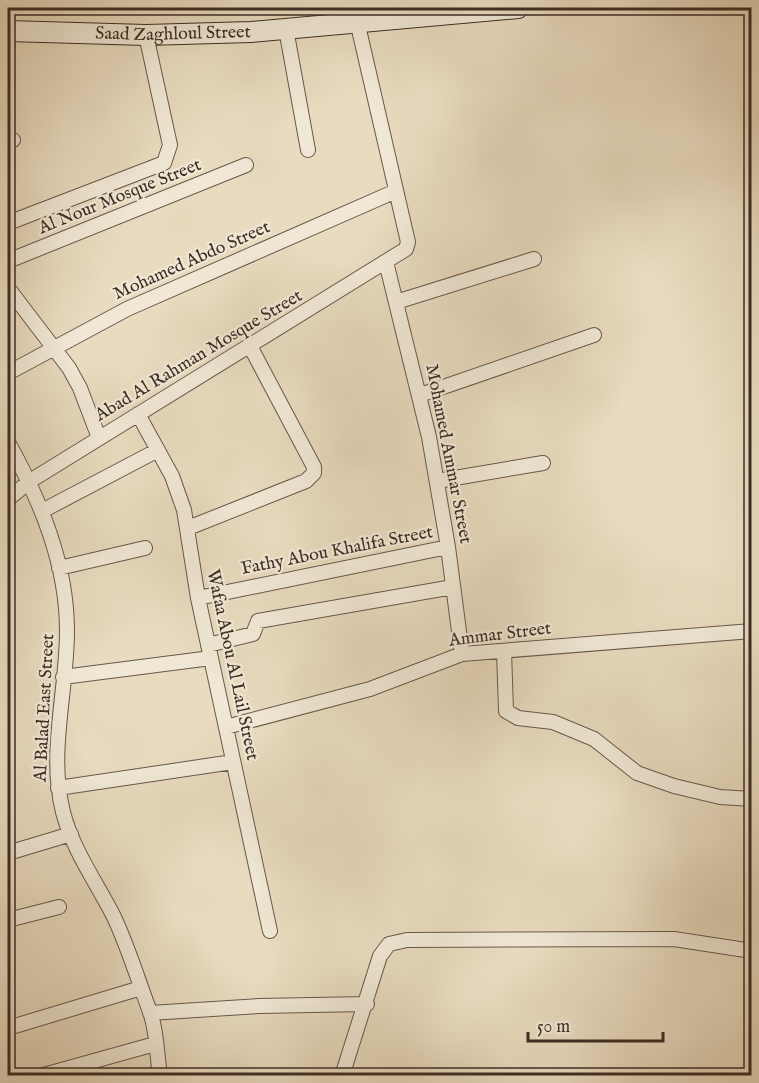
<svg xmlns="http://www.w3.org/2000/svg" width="759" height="1083" viewBox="0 0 759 1083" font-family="'IM FELL English',serif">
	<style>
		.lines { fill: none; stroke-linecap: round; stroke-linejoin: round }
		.street-casing { stroke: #68584c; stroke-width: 16 }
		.secondary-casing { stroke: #3d2d25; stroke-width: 22 }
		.street { stroke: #f0e8d5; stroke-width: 14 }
		.secondary { stroke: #f0e8d5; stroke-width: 20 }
		.labels { text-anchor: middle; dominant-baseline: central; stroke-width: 4.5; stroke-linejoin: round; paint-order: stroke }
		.street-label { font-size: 18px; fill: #3d2d25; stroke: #f0e8d5 }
	</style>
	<rect width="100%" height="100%" fill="#e8dbbf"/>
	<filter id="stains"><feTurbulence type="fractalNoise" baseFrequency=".00333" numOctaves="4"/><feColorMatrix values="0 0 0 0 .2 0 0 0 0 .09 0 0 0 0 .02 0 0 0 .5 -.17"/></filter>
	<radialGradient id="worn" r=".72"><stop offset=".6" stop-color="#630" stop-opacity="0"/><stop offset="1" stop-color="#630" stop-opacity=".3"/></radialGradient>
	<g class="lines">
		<g class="street-casing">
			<path id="street" d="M 286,29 L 308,150
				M 8,142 L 13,140
				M 8,223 L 164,163 L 170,145 L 146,35
				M 8,261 L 246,165
				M 386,262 L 429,437 L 448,547 L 462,654
				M 8,288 L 69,368 L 80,388 L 99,438
				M 396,302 L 534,259
				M 8,373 L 127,309 L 396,191
				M 420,395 L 594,335
				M 138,414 L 172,476 L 184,510 L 198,598 L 270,931
				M 8,442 C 40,500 67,563 67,631 C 67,691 48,753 63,812 C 72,848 96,882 113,915 C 128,946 138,980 150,1012 C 157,1031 157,1056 160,1076
				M 437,481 L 543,463
				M 8,499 L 30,481 L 406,249 L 408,242 L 354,8
				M 42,511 L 158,450
				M 188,528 L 306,481 L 314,473 L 314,467 L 250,346
				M 59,568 L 145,548
				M 198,598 L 448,547
				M 208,645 L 253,634 L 258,621 L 453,587
				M 504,651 L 506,711 L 518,718 L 553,722 L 594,739 L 637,773 L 674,786 L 720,797 L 752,799
				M 63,677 L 211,658
				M 226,727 L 370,689 L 462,654 L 752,631
				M 58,788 L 233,762
				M 8,853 L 71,834
				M 8,920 L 59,907
				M 150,1013 L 259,1006 L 367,1004
				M 8,1028 L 141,988
				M 40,1076 L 155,1044
				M 342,1076 L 380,956 L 389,944 L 407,940 L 674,939 L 752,951"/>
		</g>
		<g class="secondary-casing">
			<g id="secondary">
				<path id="s1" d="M 8,31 L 146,35 L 251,32 L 518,8"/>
			</g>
		</g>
		<use href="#street" class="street"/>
		<use href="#secondary" class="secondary"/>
	</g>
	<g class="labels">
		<g class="street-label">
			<text stroke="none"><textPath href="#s1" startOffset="165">Saad Zaghloul Street</textPath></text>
			<text transform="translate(120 197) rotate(-22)">Al Nour Mosque Street</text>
			<text transform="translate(192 261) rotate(-24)">Mohamed Abdo Street</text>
			<text transform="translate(199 356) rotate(-31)">Abad Al Rahman Mosque Street</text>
			<text transform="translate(448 454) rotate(79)">Mohamed Ammar Street</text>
			<text transform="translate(337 551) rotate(-11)">Fathy Abou Khalifa Street</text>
			<text transform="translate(500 635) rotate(-7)">Ammar Street</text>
			<text transform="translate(232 665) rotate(78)">Wafaa Abou Al Lail Street</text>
			<text transform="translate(45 708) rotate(-87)">Al Balad East Street</text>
		</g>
	</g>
	<rect width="759" height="1083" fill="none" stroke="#e8dbbf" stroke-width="30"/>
	<rect x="9" y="9" width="741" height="1065" fill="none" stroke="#3d2d25" stroke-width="3"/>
	<rect x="15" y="15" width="729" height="1053" fill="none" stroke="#3d2d25" stroke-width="1.5"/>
	<path d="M528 1032v9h135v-9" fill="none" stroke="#3d2d25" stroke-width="3"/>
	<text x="537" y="1032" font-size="18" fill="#3d2d25" stroke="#f0e8d5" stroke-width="4.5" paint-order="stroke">50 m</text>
	<rect width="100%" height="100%" filter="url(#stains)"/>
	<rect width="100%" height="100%" fill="url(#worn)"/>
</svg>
